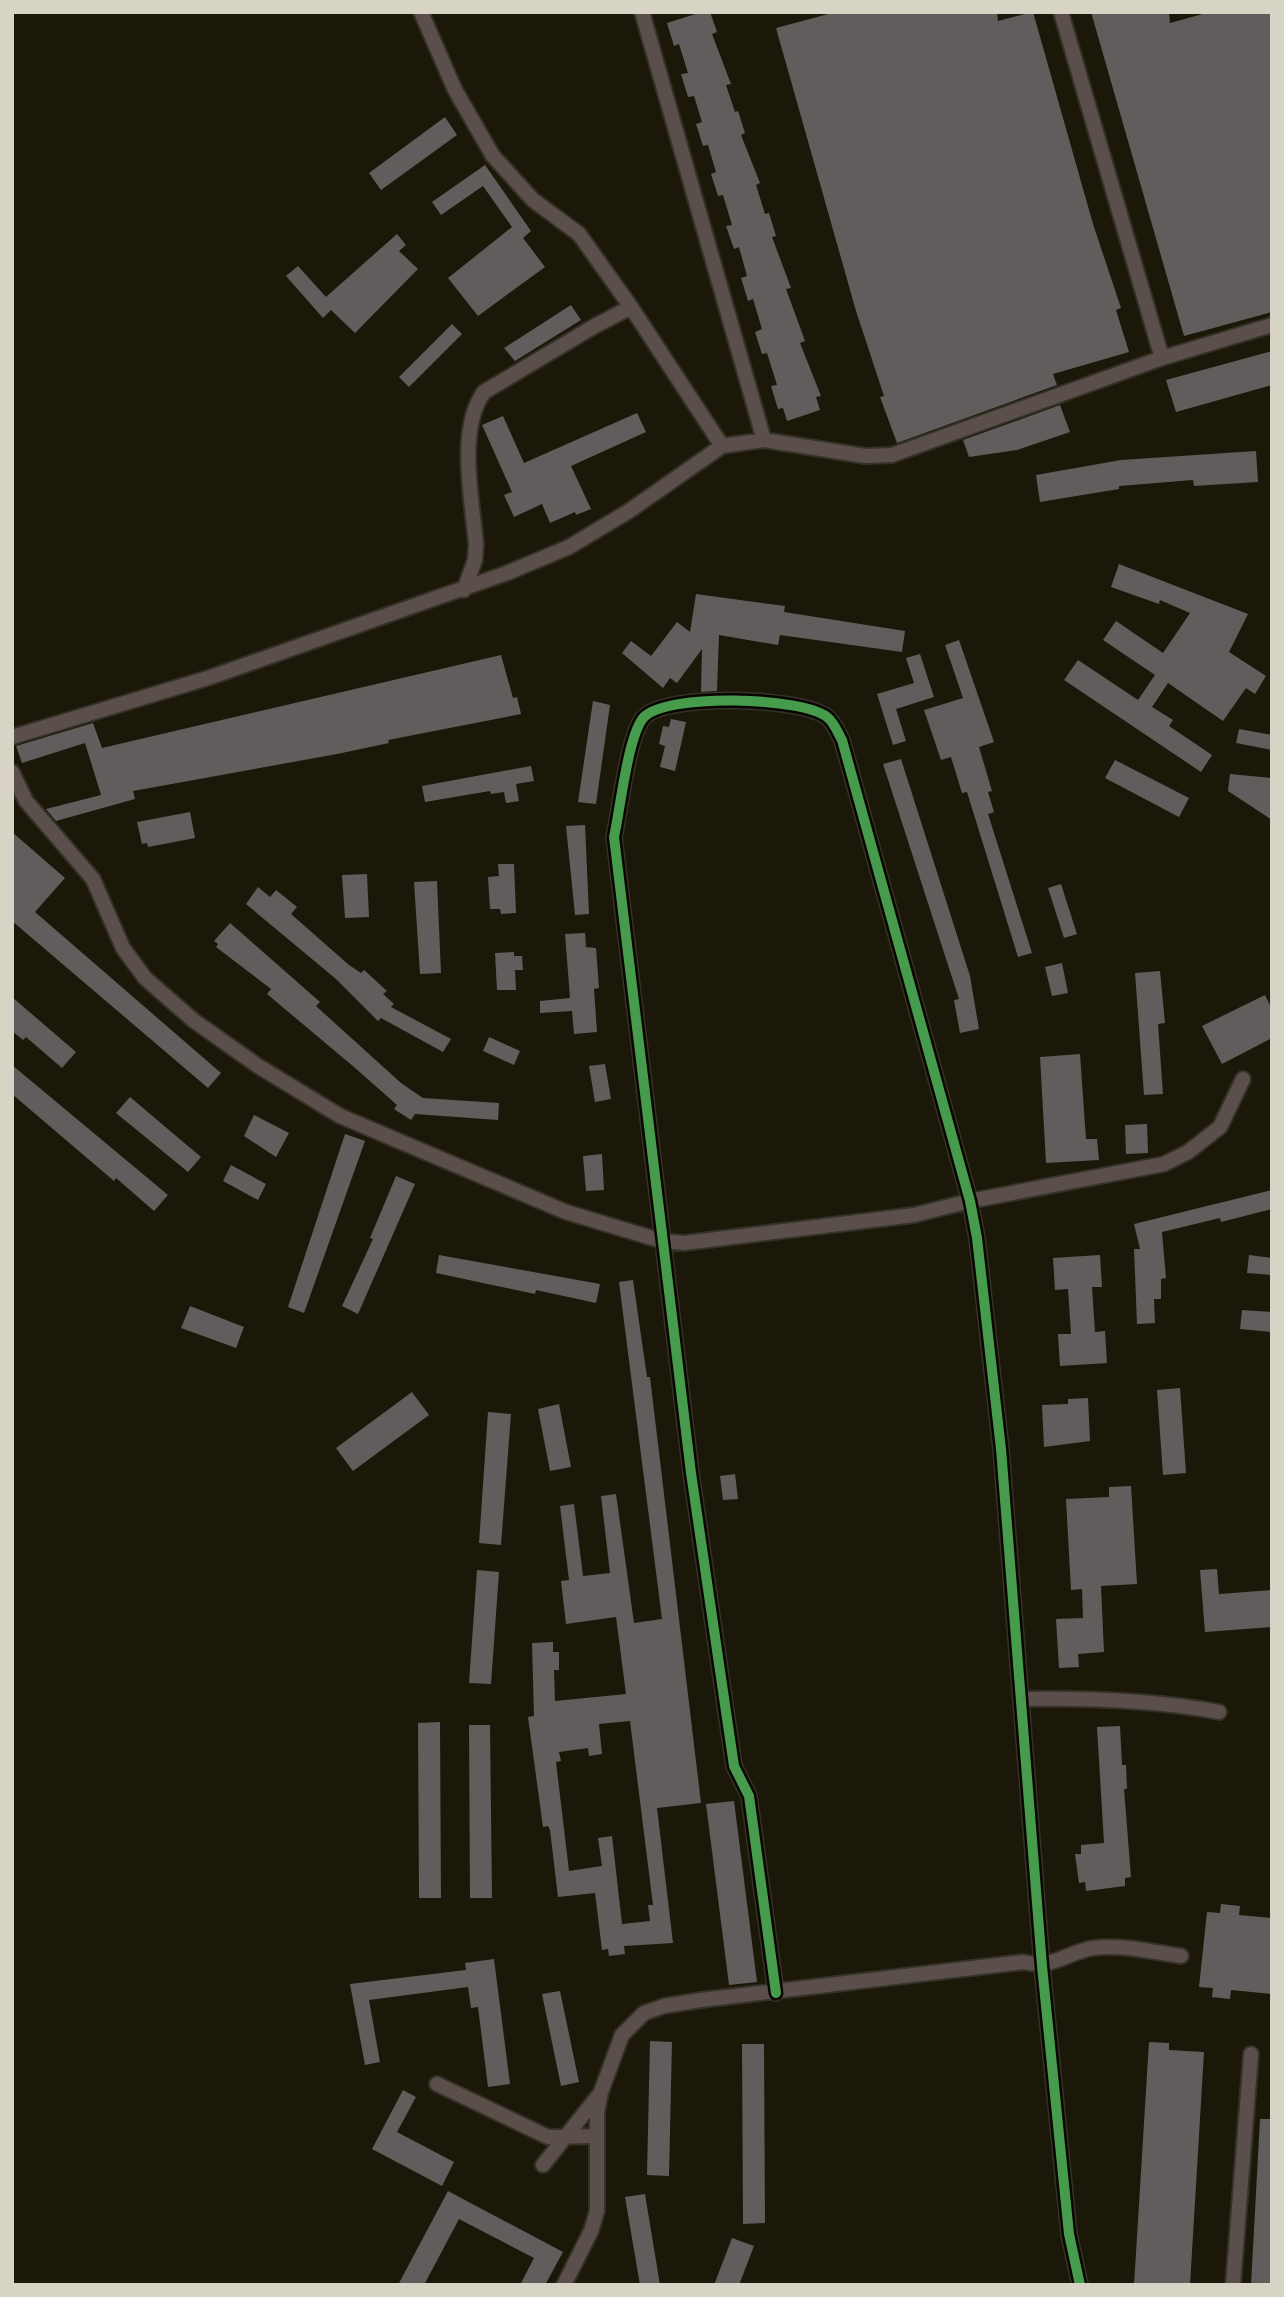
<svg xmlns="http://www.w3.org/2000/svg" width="1284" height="2297" viewBox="0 0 1284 2297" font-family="'Alegreya Sans',sans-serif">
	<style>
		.building { fill: #605d5c; fill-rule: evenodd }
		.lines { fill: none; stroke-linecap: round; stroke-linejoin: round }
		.minor-casing { stroke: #343126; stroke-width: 18 }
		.minor { stroke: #5a4f4a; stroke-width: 14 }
		.cycleway-casing { stroke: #090601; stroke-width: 15 }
		.cycleway { stroke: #469c4c; stroke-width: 10 }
	</style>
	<rect width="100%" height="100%" fill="#1b180a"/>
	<path class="building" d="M 702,12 L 710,12 L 717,32 L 712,34 L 731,84 L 726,85 L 735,112 L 738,111 L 745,133 L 741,135 L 760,183 L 756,185 L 765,214 L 769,213 L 776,236 L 772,237 L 791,288 L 786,289 L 805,341 L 800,343 L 821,396 L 816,397 L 820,410 L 787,421 L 783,408 L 778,409 L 771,386 L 777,385 L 767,353 L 762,354 L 755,332 L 762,329 L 753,299 L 748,301 L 741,278 L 747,276 L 739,247 L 734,249 L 726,226 L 732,225 L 723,195 L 718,196 L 711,174 L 716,172 L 708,145 L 703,146 L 696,124 L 702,122 L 694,96 L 688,97 L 681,74 L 688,73 L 679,44 L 674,46 L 667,23 Z
		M 836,12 L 997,12 L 998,21 L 1033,12 L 1093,224 L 1121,308 L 1116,310 L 1129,352 L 1053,374 L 1057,385 L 897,443 L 880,397 L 884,396 L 856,311 L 776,28 Z
		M 1091,12 L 1169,12 L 1170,23 L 1210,12 L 1272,12 L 1272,312 L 1184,336 Z
		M 445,117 L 457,135 L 381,190 L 369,173 Z
		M 485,165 L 531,231 L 523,238 L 545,267 L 478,316 L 448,278 L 512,227 L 483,186 L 441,215 L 432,202 Z
		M 397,234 L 406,245 L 399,251 L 418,269 L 355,333 L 331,310 L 323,318 L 286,276 L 298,266 L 326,297 Z
		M 571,305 L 581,320 L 515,361 L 504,348 Z
		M 452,324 L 462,334 L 409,387 L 399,377 Z
		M 1272,351 L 1272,385 L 1176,412 L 1166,380 Z
		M 1060,405 L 1070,432 L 1017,450 L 969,457 L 963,440 Z
		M 637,413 L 646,432 L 571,466 L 591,509 L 576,515 L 575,512 L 550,523 L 542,504 L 514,517 L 504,495 L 512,492 L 482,425 L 503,416 L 524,463 Z
		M 1256,451 L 1258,482 L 1194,486 L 1193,480 L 1119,486 L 1119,489 L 1040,502 L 1036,475 L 1121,460 Z
		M 1119,564 L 1248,614 L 1229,652 L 1266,676 L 1255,694 L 1246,688 L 1223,721 L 1168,683 L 1152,707 L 1173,720 L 1169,726 L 1212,755 L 1201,772 L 1064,680 L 1078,660 L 1138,700 L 1155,675 L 1103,640 L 1116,621 L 1163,653 L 1190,613 L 1160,600 L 1159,604 L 1111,587 Z
		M 696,594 L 785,606 L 784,612 L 905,631 L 902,652 L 780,635 L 778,645 L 719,635 L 717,691 L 701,692 L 702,649 L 677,683 L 670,678 L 663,688 L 622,653 L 631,641 L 651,656 L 677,622 L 690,632 Z
		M 959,640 L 994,742 L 979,747 L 992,791 L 988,792 L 994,812 L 988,814 L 1032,953 L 1018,957 L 967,792 L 962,793 L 951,757 L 941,760 L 924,710 L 963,698 L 945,645 Z
		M 920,654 L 934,697 L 896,709 L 906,741 L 893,745 L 877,694 L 914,683 L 906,658 Z
		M 501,655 L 513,698 L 517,697 L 521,714 L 388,740 L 389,743 L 337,754 L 133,791 L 135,799 L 56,821 L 46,809 L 101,795 L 85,743 L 22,763 L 16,746 L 93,723 L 102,748 Z
		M 593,701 L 610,705 L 596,804 L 578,802 Z
		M 671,719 L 686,722 L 675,771 L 660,767 L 665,746 L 659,744 L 663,726 L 669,727 Z
		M 1239,729 L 1272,735 L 1272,750 L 1236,743 Z
		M 901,759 L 970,976 L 979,1029 L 960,1033 L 954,1000 L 959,999 L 883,764 Z
		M 1115,760 L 1189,798 L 1179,817 L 1105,778 Z
		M 531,766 L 534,781 L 516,784 L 519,801 L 506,803 L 504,792 L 491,794 L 490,791 L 425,802 L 422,786 Z
		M 1230,774 L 1272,778 L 1272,820 L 1228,791 Z
		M 190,812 L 195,838 L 148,847 L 147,843 L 142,844 L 137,822 Z
		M 585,825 L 589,914 L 575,915 L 566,826 Z
		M 12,832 L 65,878 L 35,912 L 221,1073 L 208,1088 L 12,921 Z
		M 498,864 L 514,864 L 516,913 L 501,914 L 500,909 L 490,909 L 488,877 L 499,876 Z
		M 367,874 L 369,917 L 345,918 L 342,875 Z
		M 437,881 L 441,973 L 420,974 L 414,882 Z
		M 1061,884 L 1077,934 L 1064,938 L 1048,888 Z
		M 258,887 L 270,897 L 276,890 L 297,907 L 291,914 L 349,965 L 361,973 L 364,970 L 387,991 L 383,994 L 394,1004 L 391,1007 L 451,1039 L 443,1052 L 381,1018 L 378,1021 L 336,979 L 246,904 Z
		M 230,923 L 320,1002 L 316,1006 L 401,1083 L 423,1098 L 499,1103 L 498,1120 L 415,1114 L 411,1120 L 394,1109 L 397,1105 L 354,1067 L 267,994 L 271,989 L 216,947 L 218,944 L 214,941 Z
		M 585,933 L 586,947 L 596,948 L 599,988 L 594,989 L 597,1032 L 574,1034 L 572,1011 L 540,1013 L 540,1001 L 570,998 L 565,934 Z
		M 514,952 L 514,956 L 522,956 L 523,970 L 515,970 L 516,990 L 497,990 L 495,953 Z
		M 1062,963 L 1068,993 L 1052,996 L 1045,967 Z
		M 1160,971 L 1165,1023 L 1158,1024 L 1163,1094 L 1144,1095 L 1135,973 Z
		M 1265,995 L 1272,1009 L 1272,1038 L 1222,1064 L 1202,1026 Z
		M 12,997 L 76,1052 L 62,1068 L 26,1037 L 23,1040 L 12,1031 Z
		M 489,1037 L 520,1051 L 514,1065 L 483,1051 Z
		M 1080,1054 L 1086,1139 L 1097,1139 L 1099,1160 L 1046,1163 L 1040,1057 Z
		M 605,1064 L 611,1099 L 595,1102 L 589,1066 Z
		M 12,1065 L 168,1195 L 154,1211 L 116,1178 L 114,1181 L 12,1094 Z
		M 130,1097 L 201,1157 L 188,1172 L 116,1113 Z
		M 254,1115 L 289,1133 L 276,1157 L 244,1136 Z
		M 1147,1124 L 1148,1153 L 1126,1154 L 1125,1125 Z
		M 345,1134 L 365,1141 L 304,1313 L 288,1307 Z
		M 602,1154 L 604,1190 L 586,1191 L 583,1156 Z
		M 231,1165 L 266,1184 L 258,1200 L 223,1181 Z
		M 396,1176 L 415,1184 L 358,1314 L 342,1306 L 373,1239 L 370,1238 Z
		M 1272,1190 L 1272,1209 L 1221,1222 L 1220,1218 L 1162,1232 L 1166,1278 L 1161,1279 L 1161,1299 L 1154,1299 L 1155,1323 L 1137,1324 L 1134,1249 L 1140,1249 L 1134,1224 Z
		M 439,1255 L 600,1284 L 596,1303 L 536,1290 L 535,1294 L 436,1273 Z
		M 1100,1255 L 1102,1287 L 1092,1287 L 1095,1332 L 1105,1331 L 1107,1363 L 1060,1366 L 1058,1334 L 1071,1334 L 1068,1289 L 1055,1290 L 1053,1258 Z
		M 1249,1255 L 1272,1258 L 1272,1275 L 1247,1273 Z
		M 633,1280 L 647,1377 L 650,1377 L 701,1803 L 657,1808 L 673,1943 L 624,1946 L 625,1954 L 609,1956 L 608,1949 L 602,1950 L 595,1893 L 558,1897 L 550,1830 L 548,1826 L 543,1827 L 528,1717 L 534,1716 L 532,1643 L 553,1642 L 553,1652 L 559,1652 L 559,1670 L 554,1670 L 555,1701 L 626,1694 L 616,1617 L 566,1624 L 561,1581 L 569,1580 L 560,1506 L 574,1504 L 583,1576 L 610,1573 L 601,1496 L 616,1494 L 634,1623 L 662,1619 L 619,1282 ZM 630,1721 L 653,1905 L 648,1905 L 650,1921 L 622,1924 L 612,1836 L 598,1838 L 602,1866 L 569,1871 L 556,1762 L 561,1761 L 559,1752 L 588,1748 L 589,1756 L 602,1754 L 599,1724 Z
		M 190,1306 L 244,1327 L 236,1348 L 181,1328 Z
		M 1242,1310 L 1272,1312 L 1272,1332 L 1240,1329 Z
		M 1180,1388 L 1186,1473 L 1163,1475 L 1157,1390 Z
		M 412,1392 L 429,1415 L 353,1471 L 336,1448 Z
		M 1088,1398 L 1090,1441 L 1044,1447 L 1042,1405 L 1068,1404 L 1068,1399 Z
		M 559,1404 L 571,1467 L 550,1471 L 538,1409 Z
		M 488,1412 L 511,1414 L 501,1545 L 479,1543 Z
		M 735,1474 L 738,1499 L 723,1500 L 720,1476 Z
		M 1131,1486 L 1137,1584 L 1101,1586 L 1104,1652 L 1078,1654 L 1079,1667 L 1059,1668 L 1056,1619 L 1083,1618 L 1082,1589 L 1071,1590 L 1066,1499 L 1109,1497 L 1109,1487 Z
		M 1217,1569 L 1219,1594 L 1272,1590 L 1272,1627 L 1205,1632 L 1200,1570 Z
		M 477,1570 L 499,1572 L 491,1684 L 469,1683 Z
		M 440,1722 L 441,1898 L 419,1898 L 418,1723 Z
		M 469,1725 L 490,1725 L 492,1898 L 470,1898 Z
		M 1120,1726 L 1122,1765 L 1126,1765 L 1127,1789 L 1124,1789 L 1131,1877 L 1125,1878 L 1125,1886 L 1086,1891 L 1085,1882 L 1079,1883 L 1075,1854 L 1081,1854 L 1081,1845 L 1104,1843 L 1097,1727 Z
		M 734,1801 L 757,1982 L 729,1985 L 706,1804 Z
		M 1221,1904 L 1240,1906 L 1239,1915 L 1272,1918 L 1272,1994 L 1231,1990 L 1230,1999 L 1212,1997 L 1213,1988 L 1199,1987 L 1207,1912 L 1220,1913 Z
		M 494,1959 L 510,2084 L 488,2087 L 478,2007 L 471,2008 L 468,1987 L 369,2000 L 380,2062 L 365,2065 L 350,1984 L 466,1970 L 465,1963 Z
		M 560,1991 L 579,2082 L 561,2086 L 542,1994 Z
		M 650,2041 L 672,2042 L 669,2176 L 647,2175 Z
		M 1149,2042 L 1169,2043 L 1169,2050 L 1204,2052 L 1190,2285 L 1134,2285 Z
		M 742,2044 L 764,2044 L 765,2223 L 743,2224 Z
		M 403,2090 L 416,2097 L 397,2132 L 454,2162 L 442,2186 L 372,2149 Z
		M 1260,2119 L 1272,2119 L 1272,2285 L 1251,2285 Z
		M 448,2191 L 563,2252 L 545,2285 L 520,2285 L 534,2258 L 459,2219 L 424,2285 L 398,2285 Z
		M 645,2194 L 660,2285 L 640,2285 L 625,2197 Z
		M 732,2238 L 754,2246 L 739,2285 L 714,2285 Z"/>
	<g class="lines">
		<g class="minor-casing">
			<path id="minor" d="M 421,12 L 455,90 L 493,156 L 533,200 L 579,234 L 631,307 L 722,446 L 764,440 L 865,456 L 892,455 L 1162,358 L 1272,325
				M 642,12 L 764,440
				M 1061,12 L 1162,358
				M 464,590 L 475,560 L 476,544 C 472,499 457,429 484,392 L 593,327 L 631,307
				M 12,737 L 208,678 L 507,573 L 569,547 L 629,511 L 722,446
				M 12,772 L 26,801 L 93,879 L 123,948 L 145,978 L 193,1020 L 258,1066 L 340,1116 L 566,1212 L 662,1241 L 684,1243 L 914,1215 L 970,1201 L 1164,1164 L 1188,1152 L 1220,1127 L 1243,1079
				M 1023,1699 C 1089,1698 1154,1700 1219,1712
				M 776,1993 L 749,1796 L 734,1766 L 691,1473 L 614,837 C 620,811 628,734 644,717 C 667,693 801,697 827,717 C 834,722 838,733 842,740 L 970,1201 L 977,1238 L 1001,1449 L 1042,1966 L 1069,2234 L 1080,2285
				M 437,2084 L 548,2137 L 597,2136
				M 543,2165 L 598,2096
				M 564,2285 L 591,2231 L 597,2211 L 597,2112 L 601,2092 L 622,2035 L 644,2013 L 664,2006 L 701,2000 L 1023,1962 C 1054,1969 1065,1953 1093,1948 C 1122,1944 1152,1952 1181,1956
				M 1233,2285 L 1251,2054"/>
		</g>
		<use href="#minor" class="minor"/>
		<g class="cycleway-casing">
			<path id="cycleway" d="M 776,1993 L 749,1796 L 734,1766 L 691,1473 L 614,837 C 620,811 628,734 644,717 C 667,693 801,697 827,717 C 834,722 838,733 842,740 L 970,1201 L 977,1238 L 1001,1449 L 1042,1966 L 1069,2234 L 1080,2285"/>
		</g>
		<use href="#cycleway" class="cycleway"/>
	</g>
	<rect width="1284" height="2297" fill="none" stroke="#d8d4c5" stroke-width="28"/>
</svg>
